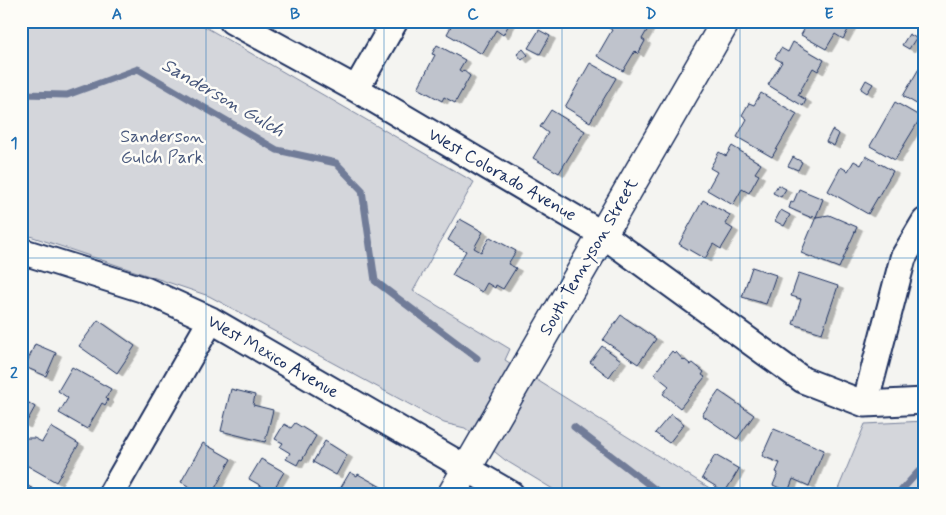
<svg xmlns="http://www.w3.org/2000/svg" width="946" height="515" viewBox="0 0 946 515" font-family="Mynerve,sans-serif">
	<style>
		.green { fill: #d4d6db; stroke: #78829c }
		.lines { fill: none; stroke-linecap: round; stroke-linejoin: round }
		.stream { stroke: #717c98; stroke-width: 7 }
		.building { fill: #bfc3cc; stroke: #1b2f5e; filter: url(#shadow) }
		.minor-casing { stroke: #1b2f5e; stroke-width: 29 }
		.tertiary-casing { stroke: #1b2f5e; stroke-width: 31 }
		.minor { stroke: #fdfcf7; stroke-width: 25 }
		.tertiary { stroke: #fdfcf7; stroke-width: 28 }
		.grid { fill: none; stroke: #1f6fb2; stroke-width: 1; stroke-opacity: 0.55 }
		.labels { text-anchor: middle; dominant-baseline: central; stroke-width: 5; stroke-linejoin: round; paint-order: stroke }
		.park-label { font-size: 18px; fill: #49597d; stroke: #fdfcf7 }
		.street-label { font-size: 18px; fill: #1b2f5e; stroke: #fdfcf7 }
		.water-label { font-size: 19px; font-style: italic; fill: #46567b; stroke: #fdfcf7 }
		.neatline { fill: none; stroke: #1f6fb2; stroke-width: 2 }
		.grid-label { font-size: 16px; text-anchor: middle; font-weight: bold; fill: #1f6fb2 }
	</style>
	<defs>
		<filter id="shadow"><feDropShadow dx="5.5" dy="3" stdDeviation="0" flood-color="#0004"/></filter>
	</defs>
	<rect width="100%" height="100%" fill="#f4f4f1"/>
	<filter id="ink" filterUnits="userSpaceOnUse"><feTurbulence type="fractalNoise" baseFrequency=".02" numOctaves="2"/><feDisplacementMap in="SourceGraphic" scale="10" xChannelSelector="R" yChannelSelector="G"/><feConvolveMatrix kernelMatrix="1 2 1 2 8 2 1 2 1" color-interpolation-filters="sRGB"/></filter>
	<g filter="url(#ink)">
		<path class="green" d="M 21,21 L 195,21 L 474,182 L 413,291 L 510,349 L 505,360 L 719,494 L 561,494 L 505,460 L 465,428 L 444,423 L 209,296 L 21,233 Z
			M 925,421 L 925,494 L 836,494 L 865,424 Z"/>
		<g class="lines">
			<path class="stream" d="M 21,94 L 67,95 L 138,69 L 277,150 L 336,163 L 362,190 L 375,281 L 477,358
				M 574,427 L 661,494
				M 898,494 L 918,472 L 925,470"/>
		</g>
		<path class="building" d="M 454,21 L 511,21 L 503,35 L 496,30 L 482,54 L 447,34 Z
			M 609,21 L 639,21 L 649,27 L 642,39 L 645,41 L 638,54 L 635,51 L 623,71 L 597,56 L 612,30 L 606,26 Z
			M 809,21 L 853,21 L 843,39 L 835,34 L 826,49 L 801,35 Z
			M 539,30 L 550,36 L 540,54 L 528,48 Z
			M 909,34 L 916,38 L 909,49 L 902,45 Z
			M 793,42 L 824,60 L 818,71 L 813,68 L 798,95 L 806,100 L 803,106 L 768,85 L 782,62 L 775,58 L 781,48 L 788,52 Z
			M 437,45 L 465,60 L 459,70 L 462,72 L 463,70 L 470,76 L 455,103 L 444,97 L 442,101 L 418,88 L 435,55 L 432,54 Z
			M 523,49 L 528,55 L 522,60 L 517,54 Z
			M 924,60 L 925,60 L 925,109 L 903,96 Z
			M 590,63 L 616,78 L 590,122 L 565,107 Z
			M 866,80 L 873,84 L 867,93 L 861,89 Z
			M 761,93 L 797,114 L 772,157 L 737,137 L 747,119 L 742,115 L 749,103 L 754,105 Z
			M 895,102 L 921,117 L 895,160 L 870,146 Z
			M 551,110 L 585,131 L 559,173 L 533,158 L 548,133 L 540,127 Z
			M 832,130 L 839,134 L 834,146 L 826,142 Z
			M 732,146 L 761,164 L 755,173 L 759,175 L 749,193 L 742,189 L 733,205 L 707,190 L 717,172 L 710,168 L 719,152 L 726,156 Z
			M 866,156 L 893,171 L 868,214 L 828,191 L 841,167 L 848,171 L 854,161 L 861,165 Z
			M 793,157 L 802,162 L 798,170 L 788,166 Z
			M 778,185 L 786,189 L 781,197 L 773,193 Z
			M 799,189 L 823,199 L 816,217 L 813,216 L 812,218 L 789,208 L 791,202 L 793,203 Z
			M 703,200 L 730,215 L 725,224 L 733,229 L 721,249 L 713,244 L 705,259 L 679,244 Z
			M 781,210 L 790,215 L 784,226 L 775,221 Z
			M 829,215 L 857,227 L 839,268 L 801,253 L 816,217 Z
			M 460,219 L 483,232 L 474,248 L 481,252 L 490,237 L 516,251 L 508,264 L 516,268 L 503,289 L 496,285 L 495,288 L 487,283 L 482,292 L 452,275 L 466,251 L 448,240 Z
			M 752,267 L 776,275 L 766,304 L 742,297 Z
			M 799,273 L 838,286 L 822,333 L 793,324 L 801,299 L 791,296 Z
			M 621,315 L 656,339 L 638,364 L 603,340 Z
			M 98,320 L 135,346 L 117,373 L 79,346 Z
			M 35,344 L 56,353 L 46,376 L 25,367 Z
			M 602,346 L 621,360 L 609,377 L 590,362 Z
			M 672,351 L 675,354 L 676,352 L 684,361 L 685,360 L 690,364 L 689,365 L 693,363 L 704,372 L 702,375 L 705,377 L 680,408 L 663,394 L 669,386 L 654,374 Z
			M 72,367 L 111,389 L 106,398 L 108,400 L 105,405 L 102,403 L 87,429 L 59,413 L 68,398 L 58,391 Z
			M 231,389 L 255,395 L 253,405 L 273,410 L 265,442 L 221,431 Z
			M 719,391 L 754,415 L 737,439 L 702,415 Z
			M 21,398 L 35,407 L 25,425 L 21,423 Z
			M 671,414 L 684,424 L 669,443 L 655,433 Z
			M 295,423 L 316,436 L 302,460 L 300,459 L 297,465 L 286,459 L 290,453 L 280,447 L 283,443 L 275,439 L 284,424 L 291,428 Z
			M 51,427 L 79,444 L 56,482 L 21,462 L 21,446 L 26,438 L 34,438 L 42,442 Z
			M 774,429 L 824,450 L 809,486 L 793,479 L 788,492 L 773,485 L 778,473 L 776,472 L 780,463 L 762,456 Z
			M 325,441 L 347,455 L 336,475 L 313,462 Z
			M 203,443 L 231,459 L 212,494 L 202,494 L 181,482 Z
			M 715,455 L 739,469 L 725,492 L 702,478 Z
			M 261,459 L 284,472 L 272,492 L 249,479 Z
			M 350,472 L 357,476 L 358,474 L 383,488 L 385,490 L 383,494 L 334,494 L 338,488 L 340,489 Z
			M 21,482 L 42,494 L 21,494 Z"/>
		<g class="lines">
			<g class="minor-casing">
				<path id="minor" d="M 232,21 L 356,89 L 602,234 L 803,380 L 865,404 L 925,401
					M 356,89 L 395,21
					M 21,251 L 145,290 L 211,320 L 511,494
					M 865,404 L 903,258 L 925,221
					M 111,494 L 211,320"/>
			</g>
			<g class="tertiary-casing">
				<path id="tertiary" d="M 452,494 L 726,21"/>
			</g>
			<use href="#minor" class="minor"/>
			<use href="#tertiary" class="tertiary"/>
		</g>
	</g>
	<path class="grid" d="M 206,21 L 206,494M 384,21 L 384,494M 562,21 L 562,494M 740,21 L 740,494M 21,258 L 925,258"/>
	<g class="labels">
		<g class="park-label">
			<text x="162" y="137">Sanderson<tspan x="162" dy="21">Gulch Park</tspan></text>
		</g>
		<g class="street-label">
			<text transform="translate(502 175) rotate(30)">West Colorado Avenue</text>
			<text transform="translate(589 257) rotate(-60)">South Tennyson Street</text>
			<text transform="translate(273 357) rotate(30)">West Mexico Avenue</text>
		</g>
		<g class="water-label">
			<text transform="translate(223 98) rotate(30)">Sanderson Gulch</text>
		</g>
	</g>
	<rect width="946" height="515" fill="none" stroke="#fdfcf7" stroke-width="55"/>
	<rect x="28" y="28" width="890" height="460" class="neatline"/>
	<g class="grid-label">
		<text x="117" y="19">A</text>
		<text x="295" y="19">B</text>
		<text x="473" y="19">C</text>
		<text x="651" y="19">D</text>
		<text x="829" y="19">E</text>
		<text x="14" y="148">1</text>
		<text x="14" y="378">2</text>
	</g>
</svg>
